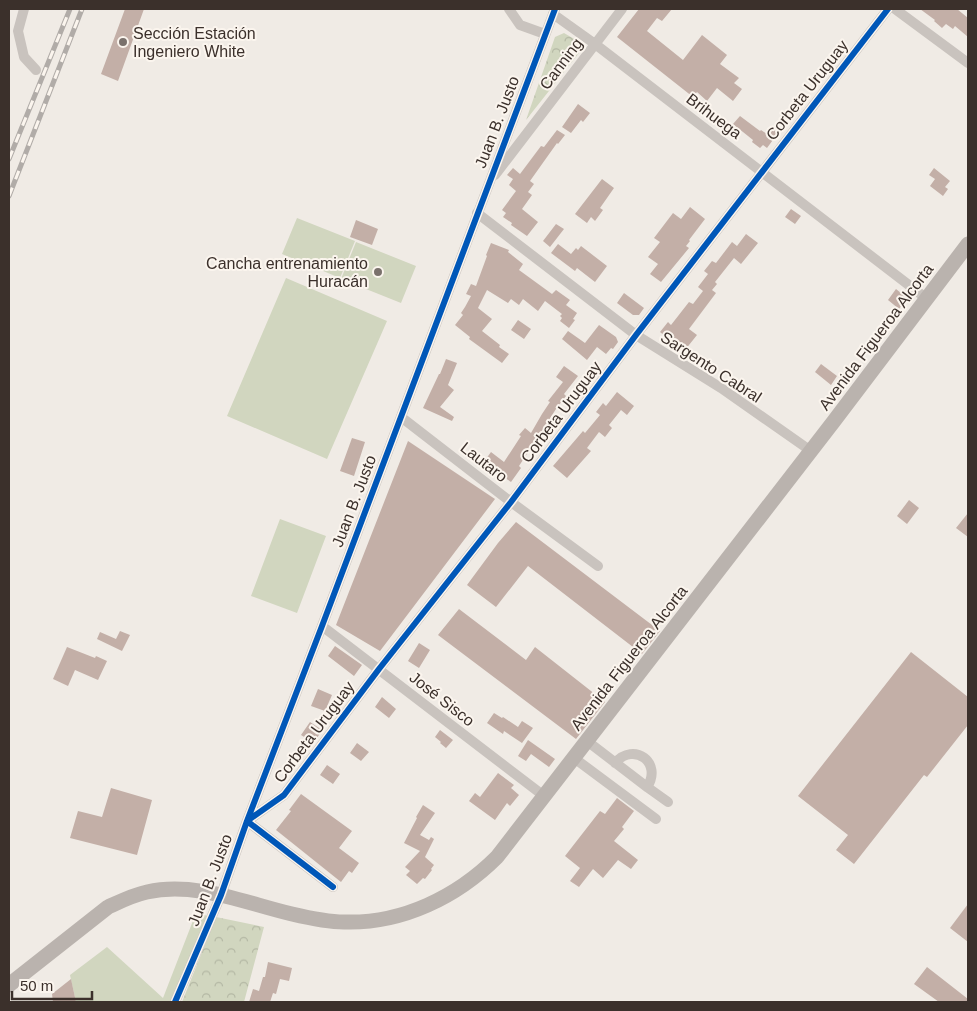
<svg xmlns="http://www.w3.org/2000/svg" width="977" height="1011" viewBox="0 0 977 1011" font-family="Helvetica,sans-serif">
	<style>
		.grass { fill: #d1d6bf }
		.park { fill: url(#park-crowns) }
		.building { fill: #c3afa7 }
		.lines { fill: none; stroke-linecap: round; stroke-linejoin: round }
		.minor { stroke: #c9c3be; stroke-width: 10 }
		.secondary { stroke: #bab3ae; stroke-width: 15 }
		.rail-casing { stroke: #b1aca8; stroke-width: 5 }
		.rail { stroke: #fbf5ee; stroke-width: 3; stroke-dasharray: 9; stroke-linecap: butt }
		.cycleway-casing { stroke: #fbf5ee; stroke-width: 9 }
		.cycleway { stroke: #0057b8; stroke-width: 6 }
		.poi-dot { fill: #7a716c; stroke: #fbf5ee; stroke-width: 2 }
		.labels { text-anchor: middle; dominant-baseline: central; stroke-width: 4; stroke-linejoin: round; paint-order: stroke }
		.poi-label { font-size: 16px; fill: #3b302b; stroke: #fbf5ee; text-anchor: start }
		.street-label { font-size: 16px; fill: #3b302b; stroke: #fbf5ee }
	</style>
	<defs>
		<pattern id="park-crowns" width="20" height="18" patternUnits="userSpaceOnUse" patternTransform="scale(1.25)"><rect width="20" height="18" fill="#d1d6bf"/><path d="M2 6a3 3 0 1 1 6 0M12 15a3 3 0 1 1 6 0" fill="none" stroke="#b4b8a4"/></pattern>
	</defs>
	<rect width="100%" height="100%" fill="#f0ebe5"/>
	<path class="grass" d="M 297,218 L 355,241 L 340,278 L 282,254 Z
		M 356,242 L 416,266 L 401,303 L 341,279 Z
		M 286,278 L 387,321 L 327,459 L 227,416 Z
		M 280,519 L 326,536 L 297,613 L 251,596 Z
		M 196,913 L 208,916 L 171,1002 L 76,1002 L 70,975 L 107,947 L 163,998 Z"/>
	<path class="park" d="M 564,33 L 576,40 L 579,53 L 526,120 L 555,37 Z
		M 216,917 L 264,927 L 244,1002 L 182,1002 Z"/>
	<path class="building" d="M 125,9 L 144,9 L 118,81 L 101,74 Z
		M 639,9 L 672,9 L 662,21 L 657,18 L 647,31 L 683,60 L 702,35 L 727,55 L 720,64 L 739,78 L 734,83 L 742,89 L 733,101 L 717,88 L 707,101 L 697,92 L 693,97 L 617,37 Z
		M 920,9 L 957,9 L 968,18 L 968,37 L 955,26 L 953,29 L 946,24 L 942,28 L 934,21 L 935,20 Z
		M 578,104 L 590,113 L 583,122 L 581,120 L 571,133 L 562,127 Z
		M 740,116 L 760,131 L 761,130 L 767,134 L 772,128 L 778,133 L 767,148 L 763,145 L 760,148 L 752,142 L 753,140 L 733,124 Z
		M 557,130 L 565,135 L 558,144 L 557,143 L 530,181 L 534,184 L 528,192 L 532,195 L 522,209 L 538,222 L 527,236 L 511,225 L 512,223 L 503,217 L 506,213 L 502,210 L 516,191 L 509,185 L 513,179 L 507,175 L 513,168 L 520,174 L 541,146 L 544,147 Z
		M 934,168 L 950,181 L 945,187 L 948,189 L 943,196 L 930,186 L 935,179 L 929,175 Z
		M 602,179 L 614,188 L 600,208 L 603,210 L 595,221 L 591,217 L 587,223 L 575,214 Z
		M 690,207 L 705,219 L 689,240 L 690,241 L 686,246 L 689,248 L 661,282 L 650,274 L 658,264 L 648,257 L 660,242 L 654,238 L 673,213 L 681,219 Z
		M 791,209 L 801,216 L 795,224 L 785,217 Z
		M 356,220 L 378,229 L 372,245 L 350,237 Z
		M 556,224 L 564,229 L 550,247 L 543,241 Z
		M 746,234 L 758,243 L 741,264 L 734,258 L 715,282 L 717,284 L 712,290 L 716,293 L 689,329 L 697,335 L 685,350 L 677,344 L 676,345 L 660,332 L 668,322 L 671,325 L 689,302 L 693,304 L 703,291 L 698,287 L 708,274 L 704,271 L 712,261 L 716,263 L 732,242 L 737,246 Z
		M 491,243 L 509,250 L 508,252 L 523,264 L 519,270 L 552,294 L 556,290 L 570,300 L 566,305 L 577,313 L 573,319 L 575,320 L 569,328 L 560,321 L 562,318 L 560,316 L 562,314 L 545,301 L 538,311 L 523,299 L 519,305 L 511,299 L 508,303 L 487,290 L 478,308 L 492,319 L 482,331 L 500,345 L 499,347 L 509,354 L 502,363 L 469,339 L 470,337 L 455,325 L 463,315 L 461,313 L 465,307 L 471,296 L 466,294 L 471,284 L 476,286 L 487,256 L 486,255 Z
		M 558,244 L 571,254 L 576,248 L 578,250 L 581,246 L 607,266 L 595,282 L 577,268 L 575,271 L 551,253 Z
		M 896,289 L 907,298 L 899,309 L 888,300 Z
		M 624,293 L 644,308 L 639,315 L 633,315 L 617,303 Z
		M 518,320 L 531,329 L 524,339 L 511,330 Z
		M 599,325 L 616,337 L 618,342 L 613,349 L 611,348 L 606,354 L 597,347 L 587,360 L 562,339 L 568,331 L 585,343 Z
		M 446,359 L 457,363 L 448,385 L 454,390 L 440,407 L 454,417 L 452,421 L 423,408 L 439,374 L 440,374 Z
		M 821,364 L 837,376 L 831,385 L 815,372 Z
		M 564,366 L 578,376 L 564,394 L 566,396 L 556,409 L 519,466 L 521,468 L 511,482 L 483,463 L 491,452 L 504,462 L 521,436 L 519,435 L 525,428 L 531,433 L 542,414 L 550,402 L 548,401 L 563,382 L 556,377 Z
		M 617,392 L 634,406 L 627,415 L 621,410 L 609,425 L 612,428 L 605,437 L 599,432 L 587,448 L 591,451 L 567,478 L 553,466 L 583,431 L 585,433 L 600,415 L 596,412 L 603,403 L 606,406 Z
		M 352,438 L 365,442 L 354,476 L 340,471 Z
		M 408,441 L 495,499 L 380,651 L 336,625 Z
		M 909,500 L 919,508 L 907,524 L 897,516 Z
		M 968,513 L 968,537 L 956,528 Z
		M 516,522 L 660,631 L 642,654 L 528,566 L 496,607 L 467,585 L 498,543 Z
		M 459,609 L 526,660 L 535,647 L 605,702 L 576,739 L 438,635 Z
		M 120,631 L 130,635 L 122,651 L 97,639 L 100,632 L 116,639 Z
		M 419,643 L 430,650 L 419,668 L 408,661 Z
		M 335,646 L 362,665 L 354,676 L 328,656 Z
		M 67,647 L 95,658 L 96,656 L 107,661 L 98,680 L 75,670 L 68,686 L 53,679 Z
		M 911,652 L 968,697 L 968,725 L 927,777 L 924,775 L 854,864 L 836,850 L 848,835 L 798,796 Z
		M 318,689 L 332,695 L 325,711 L 311,706 Z
		M 382,697 L 396,709 L 389,718 L 375,707 Z
		M 494,713 L 502,718 L 503,717 L 518,727 L 522,721 L 533,728 L 522,743 L 504,731 L 503,734 L 487,723 Z
		M 310,722 L 322,730 L 314,743 L 301,735 Z
		M 440,730 L 453,740 L 446,748 L 440,743 L 441,742 L 435,737 Z
		M 528,740 L 555,759 L 549,767 L 531,754 L 526,761 L 518,756 Z
		M 357,743 L 369,752 L 361,761 L 350,753 Z
		M 327,765 L 340,774 L 333,784 L 320,775 Z
		M 498,773 L 514,785 L 511,788 L 519,795 L 510,806 L 507,803 L 495,820 L 469,801 L 475,793 L 480,797 Z
		M 111,788 L 152,800 L 137,855 L 70,838 L 78,811 L 102,817 Z
		M 301,794 L 352,831 L 339,848 L 359,863 L 352,873 L 349,871 L 341,882 L 276,830 L 291,811 L 289,810 Z
		M 617,798 L 634,811 L 622,827 L 624,829 L 614,841 L 638,860 L 631,869 L 618,860 L 603,878 L 593,869 L 579,887 L 570,881 L 580,868 L 565,856 L 600,811 L 605,814 Z
		M 423,805 L 435,813 L 420,835 L 429,840 L 431,837 L 434,839 L 425,857 L 434,865 L 431,869 L 432,870 L 425,879 L 423,878 L 417,884 L 406,875 L 410,871 L 405,867 L 420,851 L 404,843 L 417,818 L 416,817 Z
		M 968,904 L 968,942 L 950,928 Z
		M 268,962 L 292,968 L 289,981 L 280,979 L 276,994 L 273,993 L 270,1002 L 249,1002 L 253,989 L 259,991 L 263,977 L 265,977 Z
		M 927,967 L 968,999 L 968,1002 L 939,1002 L 914,984 Z
		M 71,979 L 76,1002 L 53,1002 L 52,994 Z"/>
	<g class="lines">
		<path class="minor" d="M 24,9 L 18,31 L 24,57 L 36,70
			M 509,9 L 520,25 L 545,34
			M 895,9 L 968,63
			M 553,14 L 595,44 L 927,299
			M 495,175 L 622,9
			M 477,213 L 636,335 L 721,388 L 811,451
			M 401,417 L 511,502 L 598,566
			M 322,626 L 544,796
			M 587,741 L 647,787 L 668,802
			M 574,758 L 656,819
			M 615,763 C 634,741 663,763 647,787
			M 333,887 L 247,821 L 284,795 L 379,669 L 511,502 L 636,335 L 888,9
			M 175,1002 L 221,895 L 247,821 L 322,626 L 555,9"/>
		<path class="secondary" d="M 9,985 L 108,907 C 121,901 133,895 147,892 C 195,881 245,903 292,914 C 309,918 327,922 344,922 C 402,924 457,897 497,857 L 834,421 L 968,244"/>
		<g class="rail-casing">
			<path id="rail" d="M 9,159 L 70,9
				M 9,196 L 82,9"/>
		</g>
		<use href="#rail" class="rail"/>
		<g class="cycleway-casing">
			<path id="cycleway" d="M 333,887 L 247,821 L 284,795 L 379,669 L 511,502 L 636,335 L 888,9
				M 175,1002 L 221,895 L 247,821 L 322,626 L 555,9"/>
		</g>
		<use href="#cycleway" class="cycleway"/>
	</g>
	<g class="poi-dot">
		<circle cx="123" cy="42" r="5"/>
		<circle cx="378" cy="272" r="5"/>
	</g>
	<g class="labels">
		<g class="poi-label">
			<text x="133" y="33">Sección Estación<tspan x="133" dy="18">Ingeniero White</tspan></text>
			<text x="368" y="263" text-anchor="end">Cancha entrenamiento<tspan x="368" dy="18">Huracán</tspan></text>
		</g>
		<g class="street-label">
			<text transform="translate(561 64) rotate(-53)">Canning</text>
			<text transform="translate(807 90) rotate(-52)">Corbeta Uruguay</text>
			<text transform="translate(714 116) rotate(37)">Brihuega</text>
			<text transform="translate(497 122) rotate(-69)">Juan B. Justo</text>
			<text transform="translate(876 337) rotate(-53)">Avenida Figueroa Alcorta</text>
			<text transform="translate(711 367) rotate(33)">Sargento Cabral</text>
			<text transform="translate(561 412) rotate(-53)">Corbeta Uruguay</text>
			<text transform="translate(484 462) rotate(38)">Lautaro</text>
			<text transform="translate(354 501) rotate(-69)">Juan B. Justo</text>
			<text transform="translate(629 658) rotate(-52)">Avenida Figueroa Alcorta</text>
			<text transform="translate(442 699) rotate(38)">José Sisco</text>
			<text transform="translate(314 732) rotate(-53)">Corbeta Uruguay</text>
			<text transform="translate(210 880) rotate(-69)">Juan B. Justo</text>
		</g>
	</g>
	<rect width="977" height="1011" fill="none" stroke="#3b302b" stroke-width="20"/>
	<path d="M12 991v8h80v-8" fill="none" stroke="#3b302b" stroke-width="2.5"/>
	<text x="20" y="991" font-size="15" fill="#3b302b" stroke="#fbf5ee" stroke-width="4" paint-order="stroke">50 m</text>
</svg>
